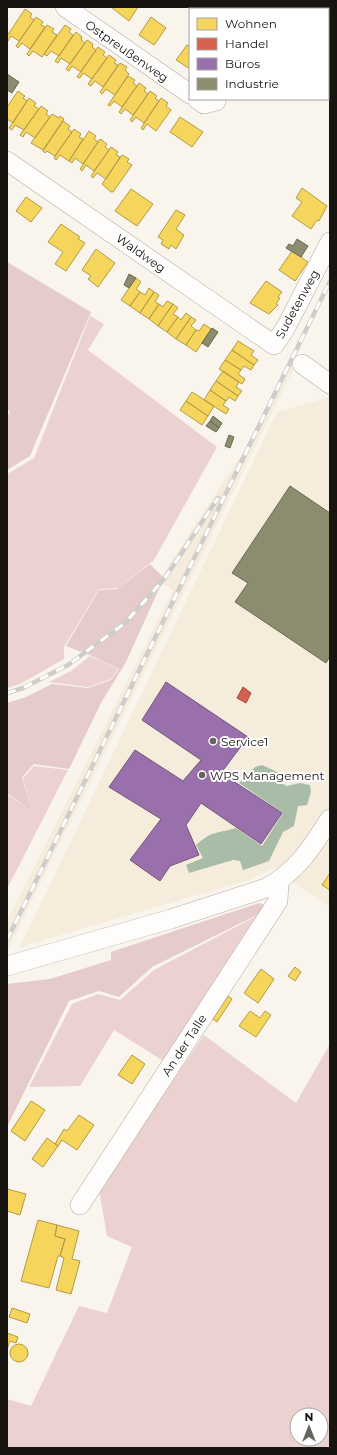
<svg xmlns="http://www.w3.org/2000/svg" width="337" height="1455" viewBox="0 0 337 1455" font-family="Montserrat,sans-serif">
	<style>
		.built { fill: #f5ecdc }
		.green { fill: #ebd2d1; fill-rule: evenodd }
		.forest { fill: #e5cbca }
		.water { fill: #a8bca8 }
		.homes { fill: #f6d55c; stroke: #b39b45 }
		.shops { fill: #d6604d; stroke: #9d4a3b }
		.offices { fill: #9970ab; stroke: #72557c }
		.industry { fill: #8c8c6e; stroke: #696852 }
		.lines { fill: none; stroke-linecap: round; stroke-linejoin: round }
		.minor-casing { stroke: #aeaaa4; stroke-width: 20 }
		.minor { stroke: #fefdfc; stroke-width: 19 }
		.rail-casing { stroke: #cecdcb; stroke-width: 4.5 }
		.rail { stroke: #fff; stroke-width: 3; stroke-dasharray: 9; stroke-linecap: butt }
		.poi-dot { fill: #67635d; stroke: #fff; stroke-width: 1.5 }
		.labels { text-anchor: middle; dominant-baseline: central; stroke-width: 4; stroke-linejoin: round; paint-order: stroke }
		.street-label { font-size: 12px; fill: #181510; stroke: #fff }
		.poi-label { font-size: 12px; fill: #181510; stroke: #fff; text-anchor: start }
	</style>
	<rect width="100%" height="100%" fill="#f9f4ec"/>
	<path class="built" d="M 288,360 L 295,366 L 7,951 L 7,921 L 173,590 L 159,580 L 245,449 Z
		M 330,397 L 330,907 L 272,868 L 252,879 L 20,947 L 277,412 Z"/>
	<path class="green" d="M 90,316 L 104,324 L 88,350 L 217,447 L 154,560 L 118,588 L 99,589 L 64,647 L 64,659 L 20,684 L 7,688 L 7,474 L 34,458 Z
		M 90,656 L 118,669 L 111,679 L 88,687 L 49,682 L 71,671 Z
		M 34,766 L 68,770 L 7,889 L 7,794 L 32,811 L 23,778 Z
		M 268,910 L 165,1062 L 114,1030 L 80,1086 L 29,1087 L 72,1004 L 98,994 L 120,1000 L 154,970 Z
		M 204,1035 L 296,1103 L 330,1044 L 330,1448 L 7,1448 L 7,1399 L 31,1406 L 79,1306 L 107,1313 L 132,1247 L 107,1236 L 99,1189 ZM 297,1415 L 321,1415 L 321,1439 L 297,1439 Z"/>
	<path class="forest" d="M 7,262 L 91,312 L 30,456 L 7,470 L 7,417 L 10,412 L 7,409 Z
		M 150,564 L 164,578 L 126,662 L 101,703 L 69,769 L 34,764 L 22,777 L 32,811 L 7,793 L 7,703 L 26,697 L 52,684 L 88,688 L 111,680 L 119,669 L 92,656 L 66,646 L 99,590 L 117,589 Z
		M 259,903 L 265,905 L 265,911 L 152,967 L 119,997 L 99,991 L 69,1001 L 7,1127 L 7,984 L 50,979 L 111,960 L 111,952 Z"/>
	<path class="water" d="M 262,765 L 277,772 L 281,783 L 287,786 L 300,783 L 310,785 L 311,792 L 307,805 L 298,806 L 294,826 L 283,832 L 269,861 L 243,870 L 240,861 L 233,860 L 189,873 L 186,865 L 203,858 L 196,845 C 213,830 217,834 236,828 L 262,846 L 283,813 L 239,783 L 255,767 Z"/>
	<path class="homes" d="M 111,7 L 138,7 L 129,21 Z
		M 25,9 L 32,14 L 30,17 L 34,20 L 19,41 L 11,36 L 8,41 L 7,36 Z
		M 36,17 L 43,22 L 41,25 L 45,27 L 30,49 L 22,43 L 18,48 L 16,46 Z
		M 151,17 L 166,28 L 154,45 L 139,35 Z
		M 47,25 L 54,29 L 52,32 L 57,35 L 42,57 L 33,51 L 29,56 L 27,54 Z
		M 65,25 L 71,29 L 69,32 L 73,35 L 59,56 L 51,51 L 47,56 L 44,54 Z
		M 76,32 L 82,37 L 81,40 L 85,43 L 70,64 L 61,58 L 58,63 L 55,61 Z
		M 87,40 L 93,44 L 92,47 L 96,50 L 81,72 L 72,66 L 69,71 L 66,69 Z
		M 187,45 L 190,47 L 190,69 L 176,60 Z
		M 98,47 L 105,52 L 103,55 L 107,58 L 92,79 L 83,73 L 80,78 L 77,77 Z
		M 109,55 L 116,60 L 114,63 L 118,65 L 103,87 L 95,81 L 91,86 L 88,84 Z
		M 120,63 L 127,67 L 125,70 L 129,74 L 115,95 L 106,89 L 102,94 L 100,92 Z
		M 128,76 L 135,80 L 133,83 L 137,86 L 122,107 L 114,101 L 110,106 L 108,105 Z
		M 139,83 L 146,88 L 144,91 L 148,94 L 133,115 L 125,109 L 121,114 L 119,112 Z
		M 18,91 L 25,96 L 23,98 L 27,101 L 13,123 L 7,119 L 7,107 Z
		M 150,91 L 157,96 L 155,98 L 159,101 L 144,123 L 136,117 L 132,122 L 130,120 Z
		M 29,98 L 36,103 L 34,106 L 39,109 L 24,130 L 15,125 L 12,130 L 9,128 Z
		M 161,98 L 168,103 L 166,106 L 171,110 L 156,131 L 147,124 L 143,130 L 141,128 Z
		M 41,106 L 48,111 L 46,114 L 50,117 L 35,138 L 26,132 L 23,137 L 20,135 Z
		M 52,114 L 59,118 L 60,116 L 64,119 L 43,150 L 31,143 Z
		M 180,117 L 203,132 L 192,147 L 170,132 Z
		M 63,121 L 70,126 L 68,129 L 72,132 L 55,156 L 47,151 L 45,153 L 43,151 Z
		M 74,129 L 81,134 L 79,137 L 83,139 L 69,161 L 60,155 L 56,160 L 54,158 Z
		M 89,131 L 96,136 L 94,139 L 98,142 L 83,164 L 75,158 L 72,163 L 69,161 Z
		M 100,139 L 107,144 L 105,147 L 109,150 L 94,171 L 86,165 L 82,171 L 80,169 Z
		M 111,147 L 118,152 L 116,155 L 120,157 L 106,179 L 97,173 L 93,178 L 91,176 Z
		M 122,155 L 129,159 L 127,162 L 132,165 L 113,192 L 111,192 L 102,184 Z
		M 302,188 L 327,206 L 319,221 L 317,220 L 311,229 L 292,216 L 302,202 L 296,198 Z
		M 131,189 L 153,204 L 137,226 L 115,211 Z
		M 26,197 L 42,208 L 31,222 L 16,211 Z
		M 176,210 L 185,215 L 176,229 L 184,235 L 176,249 L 171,245 L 169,249 L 161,244 L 163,240 L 158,237 Z
		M 61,224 L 80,237 L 78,239 L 85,243 L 66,271 L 55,264 L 63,252 L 48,242 Z
		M 96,249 L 115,263 L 98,287 L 88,279 L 91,276 L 82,270 Z
		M 292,251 L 308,262 L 295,281 L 279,270 Z
		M 136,278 L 141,282 L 136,289 L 140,292 L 130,306 L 121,300 Z
		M 266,281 L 282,292 L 278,297 L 280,298 L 276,304 L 278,305 L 269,314 L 250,303 Z
		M 149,288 L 154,292 L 140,313 L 130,306 L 140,292 L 145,295 Z
		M 154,292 L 159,295 L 155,302 L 159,304 L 149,319 L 140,313 Z
		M 167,301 L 173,304 L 158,326 L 149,319 L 159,304 L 163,307 Z
		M 173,304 L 178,308 L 173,314 L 178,317 L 167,332 L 158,326 Z
		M 186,313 L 191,317 L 176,339 L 167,332 L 178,317 L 181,320 Z
		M 191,317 L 196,320 L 191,326 L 196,330 L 186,345 L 176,339 Z
		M 204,324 L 211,329 L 196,352 L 186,345 L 196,330 L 199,331 Z
		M 238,341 L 254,351 L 251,355 L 258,360 L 254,365 L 232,350 Z
		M 232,350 L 254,365 L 251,370 L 244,366 L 241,370 L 225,360 Z
		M 225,360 L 241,370 L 238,374 L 245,379 L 242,384 L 219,369 Z
		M 223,371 L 239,382 L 236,387 L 242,391 L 238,396 L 216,381 Z
		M 216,381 L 238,396 L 235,401 L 229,397 L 226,401 L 210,390 Z
		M 210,390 L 226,401 L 223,405 L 229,409 L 226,414 L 204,400 Z
		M 192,392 L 214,406 L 208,416 L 186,401 Z
		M 186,401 L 208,416 L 202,425 L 180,410 Z
		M 330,873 L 330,890 L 322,885 Z
		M 295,967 L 301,972 L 295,981 L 288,976 Z
		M 261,969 L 274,979 L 258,1003 L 244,993 Z
		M 228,996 L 232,999 L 217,1022 L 213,1019 Z
		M 250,1011 L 260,1018 L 265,1011 L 271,1015 L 256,1037 L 239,1026 Z
		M 132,1055 L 145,1064 L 132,1084 L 118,1075 Z
		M 31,1101 L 45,1110 L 25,1141 L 11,1131 Z
		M 79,1115 L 94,1125 L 77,1150 L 62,1140 L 58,1146 L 55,1144 L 64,1129 L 67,1131 Z
		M 47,1138 L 58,1146 L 43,1167 L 32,1159 Z
		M 7,1189 L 26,1194 L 20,1215 L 7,1211 Z
		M 38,1220 L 57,1225 L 55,1236 L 65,1239 L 60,1256 L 58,1256 L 49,1288 L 21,1281 Z
		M 57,1225 L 79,1231 L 72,1259 L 80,1261 L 71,1294 L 56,1290 L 64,1258 L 60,1256 L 65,1239 L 55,1236 Z
		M 12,1308 L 30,1314 L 27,1323 L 9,1317 Z
		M 7,1333 L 18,1337 L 16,1343 L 10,1341 L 7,1349 Z
		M10 1353a9 9 0 1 1 18 0a9 9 0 1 1-18 0Z"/>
	<path class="shops" d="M 243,687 L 251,693 L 246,703 L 237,698 Z"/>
	<path class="offices" d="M 166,682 L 248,737 L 221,773 L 282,813 L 261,844 L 201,803 L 186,825 L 199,855 L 170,866 L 160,881 L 130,860 L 161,819 L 109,787 L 135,750 L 183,781 L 201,760 L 142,720 Z"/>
	<path class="industry" d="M 7,74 L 19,82 L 12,93 L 7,90 Z
		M 297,239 L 308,246 L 301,257 L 286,248 L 289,244 L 293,246 Z
		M 129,274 L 136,278 L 129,288 L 124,285 Z
		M 212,328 L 218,332 L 208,347 L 202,343 Z
		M 213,416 L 222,423 L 219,428 L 210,421 Z
		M 210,421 L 219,428 L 216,432 L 206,426 Z
		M 229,435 L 234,437 L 230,448 L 225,446 Z
		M 290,486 L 330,513 L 330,656 L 326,663 L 235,602 L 248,583 L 232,573 Z"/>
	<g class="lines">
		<g class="minor-casing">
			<path id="minor" d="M 65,7 L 190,94
				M 197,99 L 204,104 L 216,101
				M 7,161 L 274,345 L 285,329 L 330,242
				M 302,364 L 330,384
				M 7,966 L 171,919 L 266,888 C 296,873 312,847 330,819
				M 80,1205 L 278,901 L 279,882"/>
		</g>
		<use href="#minor" class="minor"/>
		<g class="rail-casing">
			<path id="rail" d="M 7,693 L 23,688 L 68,665 L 125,623 L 165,578 L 218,498
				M 7,940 L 330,281"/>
		</g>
		<use href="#rail" class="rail"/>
	</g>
	<g class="poi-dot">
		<circle cx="213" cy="741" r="4"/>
		<circle cx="202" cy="775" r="4"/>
	</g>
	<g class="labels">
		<g class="street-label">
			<text transform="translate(127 51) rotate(35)">Ostpreußenweg</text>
			<text transform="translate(141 253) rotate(35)">Waldweg</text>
			<text transform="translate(297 304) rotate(-61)">Sudetenweg</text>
			<text transform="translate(184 1045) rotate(-57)">An der Talle</text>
		</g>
		<g class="poi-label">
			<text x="221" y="741">Service1</text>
			<text x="210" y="775">WPS Management</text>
		</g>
	</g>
	<rect width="337" height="1455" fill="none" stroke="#181510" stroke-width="16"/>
	<rect x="189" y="8" width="140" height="92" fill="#ffffff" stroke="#a3a19f"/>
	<rect x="197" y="18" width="20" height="12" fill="#f6d55c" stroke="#a3a19f"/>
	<text x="225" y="28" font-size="12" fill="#181510">Wohnen</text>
	<rect x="197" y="38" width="20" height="12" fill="#d6604d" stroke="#a3a19f"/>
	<text x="225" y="48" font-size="12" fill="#181510">Handel</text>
	<rect x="197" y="58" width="20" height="12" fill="#9970ab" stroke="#a3a19f"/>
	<text x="225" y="68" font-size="12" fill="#181510">Büros</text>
	<rect x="197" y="78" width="20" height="12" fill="#8c8c6e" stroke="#a3a19f"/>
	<text x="225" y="88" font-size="12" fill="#181510">Industrie</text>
	<g transform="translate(309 1427)"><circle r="19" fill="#ffffff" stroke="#a3a19f"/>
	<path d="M0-3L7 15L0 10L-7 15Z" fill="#67635d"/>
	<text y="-6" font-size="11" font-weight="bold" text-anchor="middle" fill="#181510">N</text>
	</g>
</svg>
